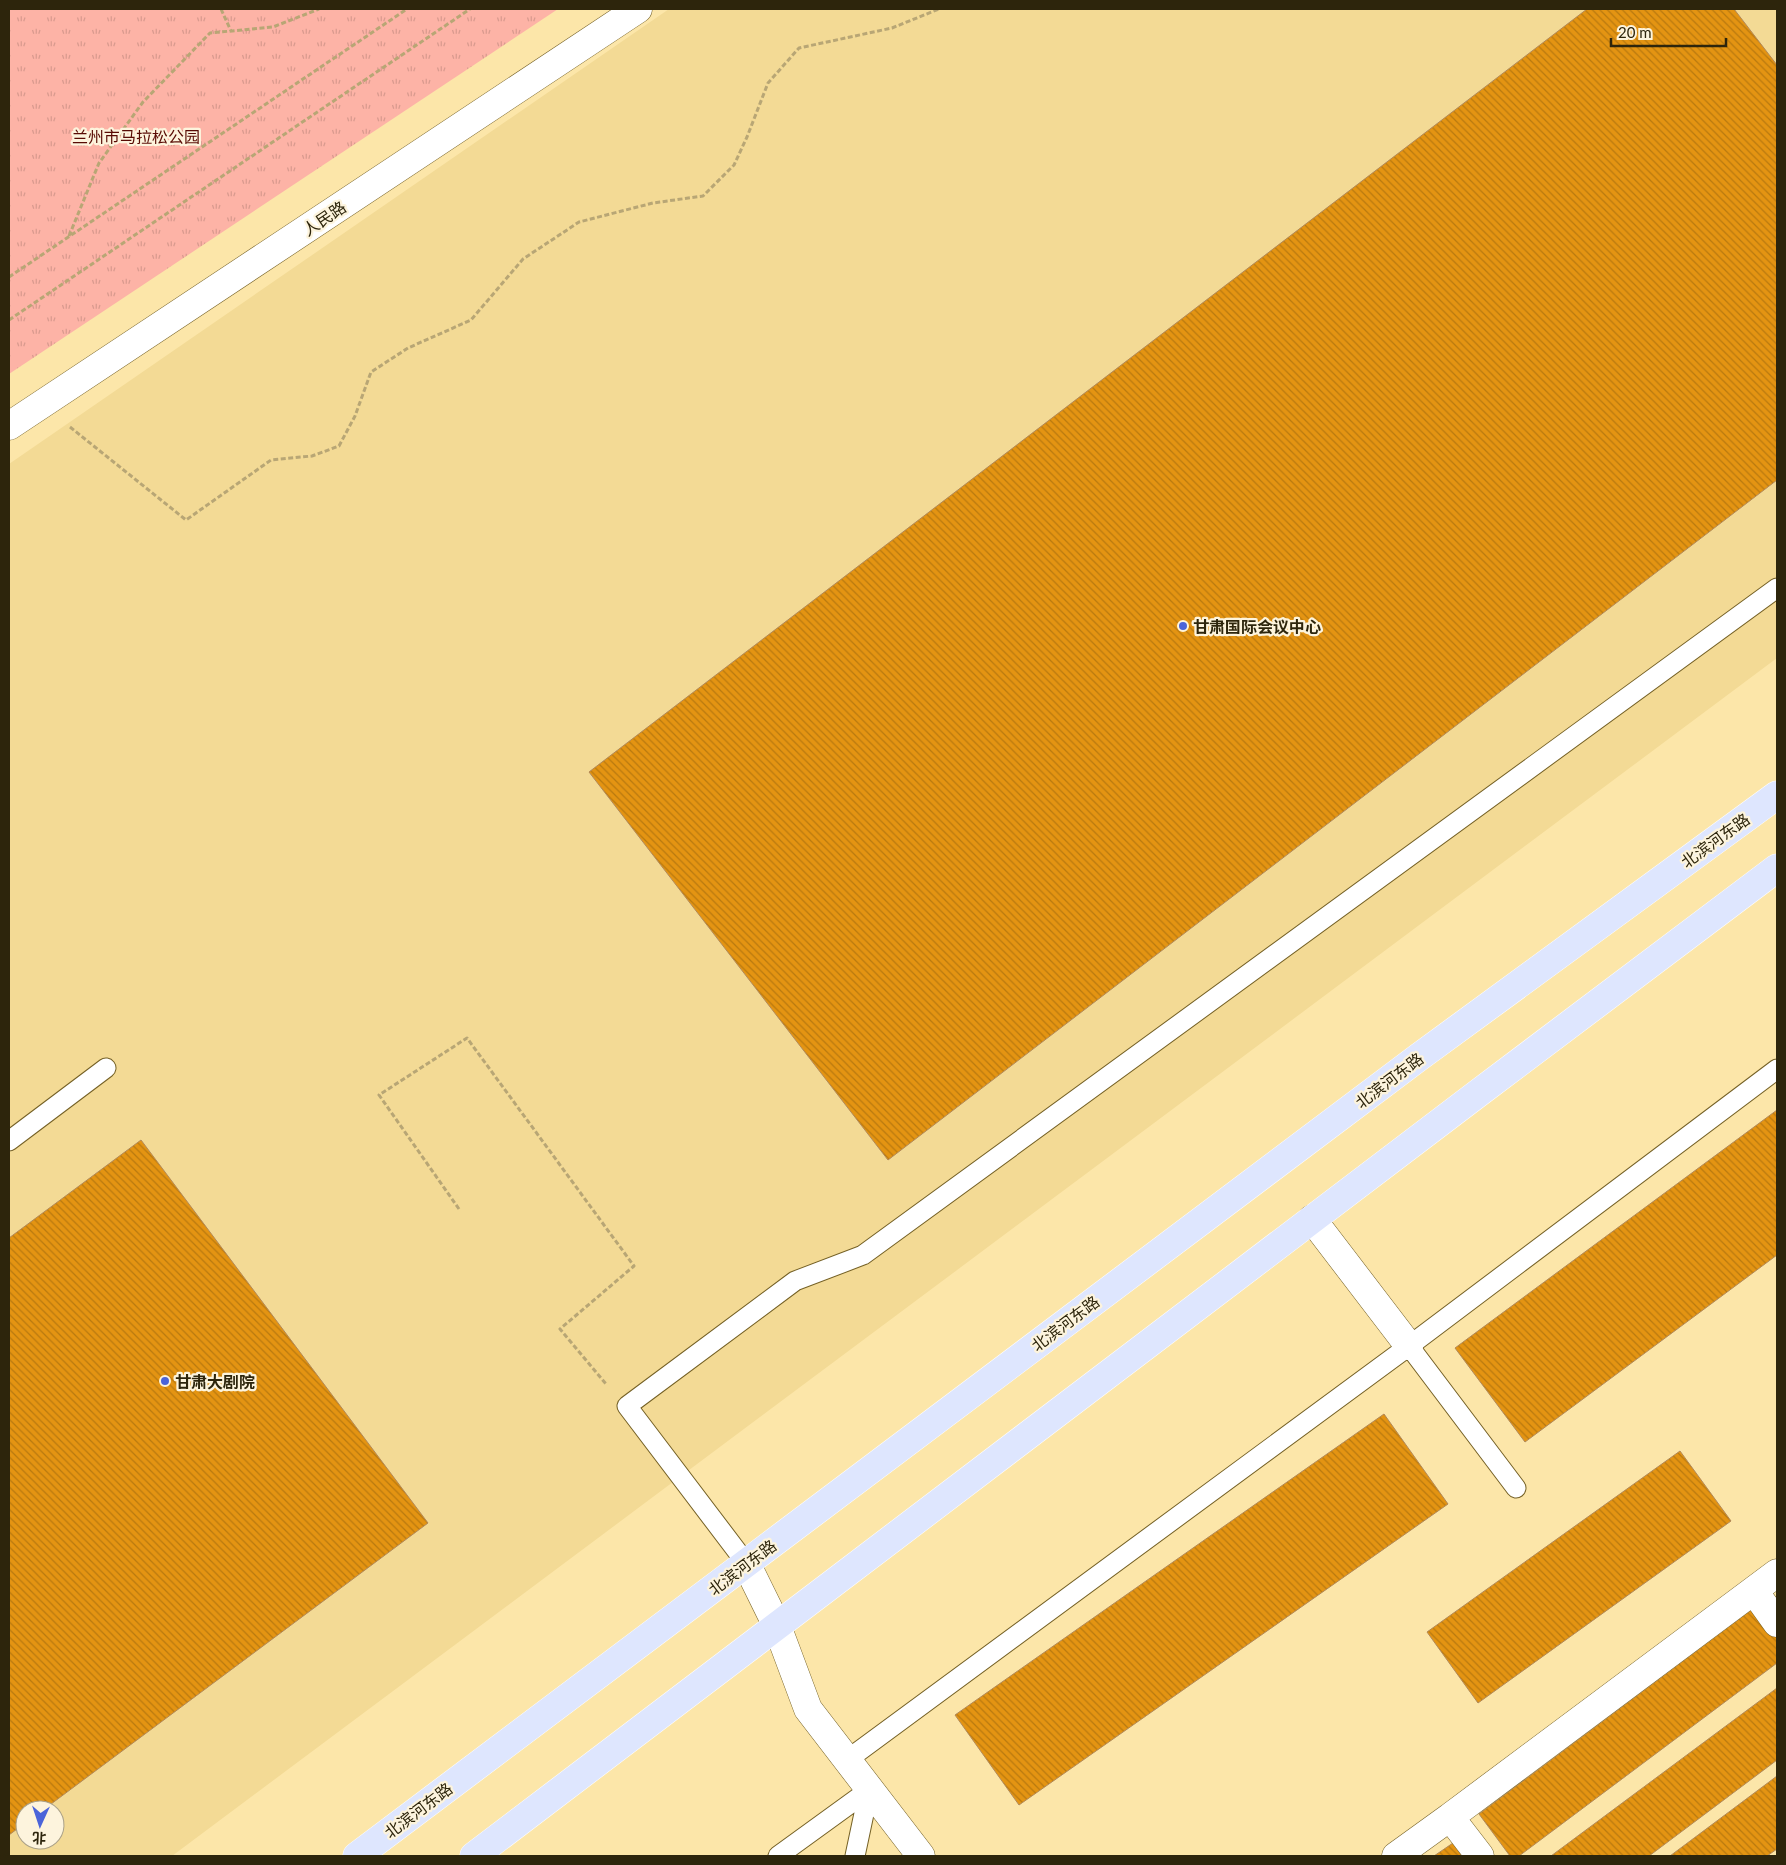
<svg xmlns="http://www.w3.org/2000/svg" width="1786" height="1865" viewBox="0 0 1786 1865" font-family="Lato,'Noto Sans SC',sans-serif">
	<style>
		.built { fill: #f3da95; fill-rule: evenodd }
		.park { fill: url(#park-tufts) }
		.building { fill: url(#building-back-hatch); stroke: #b28959 }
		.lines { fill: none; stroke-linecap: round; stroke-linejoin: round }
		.lane-casing { stroke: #746025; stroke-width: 21 }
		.street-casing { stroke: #746025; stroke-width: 29 }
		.secondary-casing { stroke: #746025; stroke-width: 29 }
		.primary-casing { stroke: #fff; stroke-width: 29 }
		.path { stroke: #b8a675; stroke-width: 3; stroke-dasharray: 5 2.5; stroke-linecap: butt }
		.lane { stroke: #fff; stroke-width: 19 }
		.street { stroke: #fff; stroke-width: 28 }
		.secondary { stroke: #fff; stroke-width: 28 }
		.primary { stroke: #dee6fe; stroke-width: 28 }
		.poi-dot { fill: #4b64d9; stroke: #fdf4dd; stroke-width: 2 }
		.labels { text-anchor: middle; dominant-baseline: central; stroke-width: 4.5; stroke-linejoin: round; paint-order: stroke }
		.park-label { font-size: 16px; fill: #590b04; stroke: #fdf4dd }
		.street-label { font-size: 16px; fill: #2d250c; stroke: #fdf4dd }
		.poi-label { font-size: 16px; font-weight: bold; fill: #2d250c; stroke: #fdf4dd; text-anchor: start }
	</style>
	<defs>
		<pattern id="park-tufts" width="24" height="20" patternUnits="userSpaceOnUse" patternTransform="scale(1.25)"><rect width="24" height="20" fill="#fdb3a6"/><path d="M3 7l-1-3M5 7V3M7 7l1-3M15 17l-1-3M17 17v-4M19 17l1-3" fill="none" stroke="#d99a8e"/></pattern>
		<pattern id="building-back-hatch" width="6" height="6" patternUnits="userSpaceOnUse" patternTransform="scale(1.25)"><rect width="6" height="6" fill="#e49412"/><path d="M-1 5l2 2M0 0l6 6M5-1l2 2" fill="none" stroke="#b9790f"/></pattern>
	</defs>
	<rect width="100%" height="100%" fill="#fce6a9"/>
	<path class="built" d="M 669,9 L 1777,9 L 1777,658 L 172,1856 L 9,1856 L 9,464 ZM 25,1810 L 55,1810 L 55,1840 L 25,1840 Z"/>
	<path class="park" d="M 9,9 L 558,9 L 9,374 Z"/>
	<path class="building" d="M 1587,9 L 1734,9 L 1777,65 L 1777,480 L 888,1160 L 589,772 Z
		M 1777,1110 L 1777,1255 L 1525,1442 L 1455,1348 Z
		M 141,1140 L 428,1523 L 43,1810 L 25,1810 L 25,1823 L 9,1835 L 9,1238 Z
		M 1384,1414 L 1448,1504 L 1019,1805 L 955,1715 Z
		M 1680,1451 L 1731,1521 L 1478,1703 L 1427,1632 Z
		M 1755,1607 L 1777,1637 L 1777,1663 L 1519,1856 L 1510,1856 L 1479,1814 Z
		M 1777,1688 L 1777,1760 L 1649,1856 L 1551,1856 Z
		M 1777,1776 L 1777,1849 L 1767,1856 L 1670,1856 Z
		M 1453,1843 L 1462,1856 L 1434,1856 Z"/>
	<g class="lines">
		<g class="lane-casing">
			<path id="lane" d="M 9,1141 L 106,1068
				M 1409,1346 L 1516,1488
				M 746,1563 L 627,1406 L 795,1281 L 863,1255 L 1777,588
				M 847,1760 L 1409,1346 L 1777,1069
				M 778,1856 L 869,1790
				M 855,1856 L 869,1790"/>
		</g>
		<g class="street-casing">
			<path id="street" d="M 1312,1219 L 1409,1346
				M 746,1563 L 777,1626 L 808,1709 L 921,1856
				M 1754,1591 L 1777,1623
				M 1396,1856 L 1450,1817
				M 1480,1856 L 1450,1817 L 1777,1573"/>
		</g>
		<g class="secondary-casing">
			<path id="secondary" d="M 9,426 L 638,9"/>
		</g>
		<g class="primary-casing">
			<path id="primary" d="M 357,1856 L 1419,1057 L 1777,795
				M 474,1856 C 909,1527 1341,1195 1777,868"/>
		</g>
		<path class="path" d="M 221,9 L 231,31
			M 69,236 L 99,163 L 143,102 L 210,33 L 273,27 L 319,9
			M 9,277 L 407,9
			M 9,320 L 470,9
			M 70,427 L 186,520 L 271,460 L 312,456 L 339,446 L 355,416 L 371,372 L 408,348 L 471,320 L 523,259 L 579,222 L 653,203 L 703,196 L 734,165 L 747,137 L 768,83 L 799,48 L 892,28 L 939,9
			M 459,1209 L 379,1095 L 467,1038 L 634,1266 L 560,1329 L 606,1384"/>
		<use href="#lane" class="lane"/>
		<use href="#street" class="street"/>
		<use href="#secondary" class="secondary"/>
		<use href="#primary" class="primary"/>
	</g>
	<g class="poi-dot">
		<circle cx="1183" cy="626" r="5"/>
		<circle cx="165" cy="1381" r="5"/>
	</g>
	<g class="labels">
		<g class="park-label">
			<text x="136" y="136">兰州市马拉松公园</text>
		</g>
		<g class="street-label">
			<text transform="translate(324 218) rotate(-34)">人民路</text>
			<text transform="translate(1715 840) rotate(-36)">北滨河东路</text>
			<text transform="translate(1389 1080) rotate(-37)">北滨河东路</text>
			<text transform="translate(1065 1323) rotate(-37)">北滨河东路</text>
			<text transform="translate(742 1567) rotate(-37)">北滨河东路</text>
			<text transform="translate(418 1810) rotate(-37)">北滨河东路</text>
		</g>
		<g class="poi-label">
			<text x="1193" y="626">甘肃国际会议中心</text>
			<text x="175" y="1381">甘肃大剧院</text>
		</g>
	</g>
	<rect width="1786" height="1865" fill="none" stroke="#2d250c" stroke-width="20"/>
	<g transform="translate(40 1825) rotate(183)"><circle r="24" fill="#fdf4dd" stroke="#aaa189"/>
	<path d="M0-4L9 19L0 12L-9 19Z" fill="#4b64d9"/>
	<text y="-8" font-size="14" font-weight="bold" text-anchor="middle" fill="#2d250c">北</text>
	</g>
	<path d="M1611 38v8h115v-8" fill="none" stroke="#2d250c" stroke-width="2.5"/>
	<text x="1618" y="38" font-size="15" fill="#2d250c" stroke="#fdf4dd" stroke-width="4" paint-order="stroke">20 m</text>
</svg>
